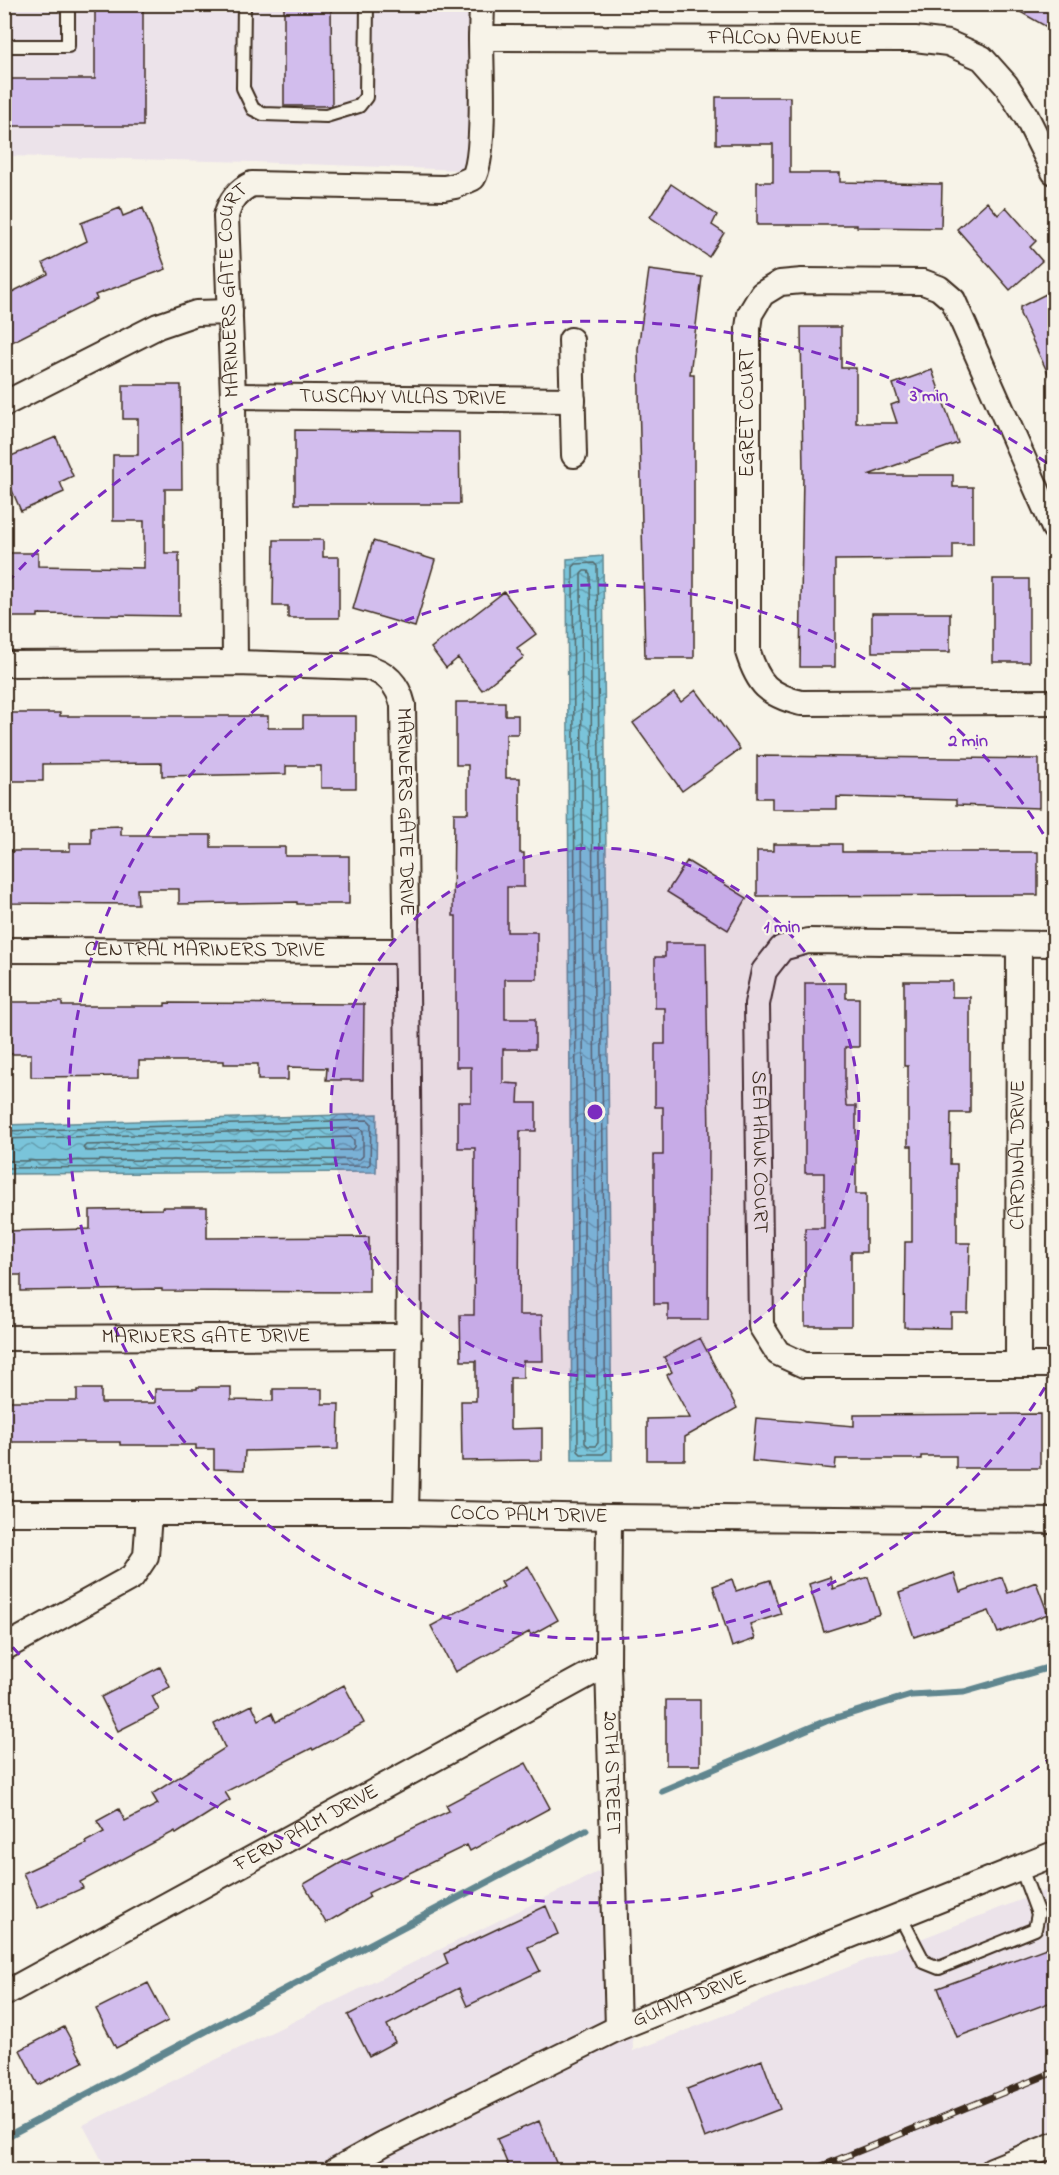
<svg xmlns="http://www.w3.org/2000/svg" width="1059" height="2175" viewBox="0 0 1059 2175" font-family="'Indie Flower',sans-serif">
	<style>
		.built { fill: #ece3ea }
		.water { fill: url(#water-waves); stroke: #61868f; stroke-width: 1.5 }
		.lines { fill: none; stroke-linecap: round; stroke-linejoin: round }
		.shore { stroke: #546869; stroke-width: 1.5 }
		.stream { stroke: #61868f; stroke-width: 7 }
		.building { fill: #d2bded; stroke: #3b2a1e; stroke-width: 1.5 }
		.lane-casing { stroke: #3b2a1e; stroke-width: 16 }
		.street-casing { stroke: #3b2a1e; stroke-width: 28 }
		.lane { stroke: #f7f3e8; stroke-width: 12 }
		.street { stroke: #f7f3e8; stroke-width: 24 }
		.rail-casing { stroke: #3b2a1e; stroke-width: 7 }
		.rail { stroke: #f7f3e8; stroke-width: 4.5; stroke-dasharray: 14; stroke-linecap: butt }
		.ring { fill: none; stroke: #7b2cbf; stroke-width: 3; stroke-dasharray: 10 8 }
		.labels { text-anchor: middle; dominant-baseline: central; stroke-width: 4.5; stroke-linejoin: round; paint-order: stroke }
		.street-label { font-size: 21px; fill: #3b2a1e; stroke: #f7f3e8 }
		.centre { fill: #7b2cbf; stroke: #f7f3e8; stroke-width: 3 }
		.ring-label { font-size: 18px; text-anchor: middle; font-weight: bold; fill: #7b2cbf; stroke: #f7f3e8; stroke-width: 4.5; stroke-linejoin: round; paint-order: stroke }
	</style>
	<defs>
		<pattern id="water-waves" width="16" height="10" patternUnits="userSpaceOnUse" patternTransform="scale(1.5)"><rect width="16" height="10" fill="#7ac4da"/><path d="M0 5q4-4 8 0t8 0" fill="none" stroke="#659fb0"/></pattern>
	</defs>
	<rect width="100%" height="100%" fill="#f7f3e8"/>
	<filter id="ink" filterUnits="userSpaceOnUse"><feTurbulence type="fractalNoise" baseFrequency=".0167" numOctaves="2"/><feDisplacementMap in="SourceGraphic" scale="12" xChannelSelector="R" yChannelSelector="G"/><feConvolveMatrix kernelMatrix="1 2 1 2 8 2 1 2 1" color-interpolation-filters="sRGB"/></filter>
	<g filter="url(#ink)">
		<path class="built" d="M 5,5 L 488,5 L 488,171 L 253,162 L 5,156 Z
			M 628,1857 L 633,2051 L 1054,1887 L 1054,2170 L 107,2170 L 83,2125 Z"/>
		<path class="water" d="M 603,556 L 612,1460 L 572,1460 L 567,559 Z
			M 377,1114 L 376,1172 L 5,1174 L 5,1125 Z"/>
		<g class="lines">
			<path class="shore" d="M 594,563 L 597,566 L 606,1451 L 603,1454 L 581,1454 L 578,1451 L 573,567 L 576,564 Z
				M 584,571 L 588,571 L 590,574 L 598,1443 L 595,1446 L 588,1446 L 585,1443 L 581,574 Z
				M 4,1131 L 368,1120 L 371,1123 L 370,1164 L 367,1166 L 4,1168
				M 351,1137 L 354,1140 L 354,1147 L 351,1150 L 86,1151 L 83,1148 L 86,1145 Z
				M 4,1139 L 360,1128 L 363,1131 L 363,1156 L 360,1159 L 4,1161"/>
			<path class="stream" d="M 662,1791 L 826,1721 L 911,1695 L 964,1692 L 1054,1666
				M 4,2138 L 586,1830"/>
		</g>
		<path class="building" d="M 95,4 L 143,4 L 143,126 L 4,126 L 4,79 L 95,79 Z
			M 284,4 L 331,4 L 332,106 L 284,106 Z
			M 1006,4 L 1054,4 L 1054,31 Z
			M 716,97 L 790,97 L 790,173 L 840,173 L 840,182 L 942,184 L 941,228 L 857,227 L 857,225 L 757,225 L 757,182 L 773,182 L 773,144 L 716,144 Z
			M 671,184 L 717,215 L 712,225 L 724,233 L 709,257 L 650,217 Z
			M 987,202 L 998,215 L 1006,207 L 1036,241 L 1030,247 L 1042,261 L 1010,290 L 957,229 Z
			M 120,208 L 123,216 L 143,208 L 166,269 L 95,295 L 97,299 L 4,346 L 4,296 L 48,274 L 43,263 L 87,241 L 81,223 Z
			M 649,270 L 702,277 L 690,374 L 694,374 L 694,658 L 645,658 L 638,349 Z
			M 1054,290 L 1054,386 L 1020,314 L 1020,307 Z
			M 801,327 L 841,327 L 841,368 L 856,368 L 856,423 L 897,423 L 891,405 L 899,402 L 893,384 L 932,370 L 958,443 L 868,475 L 953,475 L 953,487 L 973,487 L 973,544 L 953,544 L 953,559 L 835,560 L 835,667 L 800,667 L 803,474 Z
			M 123,385 L 181,385 L 182,489 L 165,489 L 165,553 L 179,553 L 179,616 L 38,614 L 38,617 L 8,617 L 8,602 L 4,602 L 4,553 L 38,553 L 38,566 L 144,568 L 144,521 L 113,521 L 113,455 L 138,455 L 138,419 L 123,419 Z
			M 295,430 L 459,432 L 460,504 L 295,504 Z
			M 56,437 L 73,476 L 60,482 L 64,492 L 21,511 L 4,472 L 4,459 Z
			M 274,540 L 323,540 L 323,557 L 339,557 L 339,618 L 288,618 L 288,606 L 273,606 Z
			M 373,541 L 435,560 L 415,627 L 353,609 Z
			M 993,579 L 1029,579 L 1029,662 L 993,662 Z
			M 504,592 L 536,634 L 517,648 L 524,657 L 482,690 L 458,658 L 446,668 L 431,648 Z
			M 872,613 L 950,613 L 950,652 L 872,652 Z
			M 696,690 L 740,749 L 682,791 L 633,723 L 674,693 L 681,702 Z
			M 456,702 L 505,702 L 505,715 L 518,715 L 518,734 L 506,734 L 506,778 L 520,778 L 520,853 L 524,853 L 524,887 L 507,887 L 507,932 L 537,932 L 537,979 L 505,979 L 505,1019 L 535,1019 L 535,1049 L 503,1049 L 503,1083 L 519,1084 L 518,1103 L 536,1103 L 536,1131 L 520,1131 L 519,1315 L 542,1315 L 543,1361 L 523,1361 L 523,1378 L 510,1378 L 510,1429 L 542,1428 L 542,1460 L 462,1461 L 461,1401 L 476,1401 L 476,1361 L 461,1361 L 460,1315 L 474,1315 L 475,1148 L 458,1148 L 458,1102 L 471,1102 L 471,1067 L 456,1067 L 456,916 L 453,916 L 454,813 L 468,813 L 468,765 L 456,765 Z
			M 4,713 L 60,713 L 60,716 L 268,716 L 268,728 L 303,728 L 303,716 L 356,716 L 356,788 L 321,788 L 321,766 L 286,766 L 286,774 L 162,776 L 162,763 L 43,764 L 43,781 L 4,781 Z
			M 757,756 L 1039,759 L 1039,808 L 956,805 L 956,800 L 837,797 L 837,809 L 772,809 L 772,798 L 757,798 Z
			M 121,826 L 121,835 L 211,835 L 211,847 L 285,847 L 285,856 L 349,856 L 349,904 L 297,904 L 297,902 L 179,904 L 179,889 L 137,889 L 138,904 L 4,903 L 4,851 L 70,851 L 70,843 L 91,843 L 91,827 Z
			M 773,844 L 842,844 L 842,852 L 1038,852 L 1038,895 L 757,896 L 757,851 L 773,851 Z
			M 687,861 L 747,898 L 728,930 L 667,892 Z
			M 665,943 L 706,943 L 709,1139 L 708,1320 L 668,1320 L 668,1304 L 654,1304 L 654,1155 L 663,1155 L 663,1107 L 655,1107 L 655,1044 L 665,1044 L 665,1008 L 655,1008 L 655,957 L 665,957 Z
			M 904,981 L 952,981 L 952,997 L 970,997 L 970,1113 L 951,1113 L 950,1164 L 957,1164 L 957,1243 L 970,1243 L 968,1313 L 951,1313 L 951,1328 L 904,1327 L 905,1242 L 912,1242 L 912,1146 L 908,1146 L 908,1066 L 904,1066 Z
			M 805,983 L 846,983 L 846,998 L 859,998 L 859,1047 L 845,1047 L 845,1090 L 846,1106 L 856,1106 L 856,1194 L 866,1194 L 866,1252 L 851,1252 L 851,1326 L 805,1326 L 805,1228 L 824,1228 L 824,1173 L 805,1173 Z
			M 4,1002 L 62,1002 L 62,1006 L 165,1006 L 165,1003 L 364,1004 L 363,1080 L 326,1080 L 327,1068 L 288,1067 L 288,1080 L 258,1080 L 258,1064 L 224,1064 L 224,1061 L 139,1061 L 139,1076 L 31,1077 L 31,1054 L 4,1054 Z
			M 162,1207 L 207,1207 L 207,1238 L 369,1237 L 369,1292 L 162,1291 L 162,1289 L 21,1291 L 21,1275 L 4,1275 L 4,1231 L 90,1229 L 90,1210 L 162,1209 Z
			M 700,1338 L 737,1408 L 685,1437 L 685,1460 L 647,1460 L 647,1419 L 690,1418 L 667,1375 L 672,1372 L 664,1357 Z
			M 197,1387 L 231,1387 L 231,1400 L 273,1401 L 273,1389 L 322,1389 L 322,1404 L 339,1404 L 338,1449 L 245,1451 L 244,1470 L 214,1469 L 214,1449 L 196,1449 L 196,1445 L 120,1445 L 120,1442 L 4,1442 L 4,1401 L 77,1401 L 77,1389 L 101,1389 L 101,1403 L 155,1403 L 155,1389 L 197,1389 Z
			M 1040,1414 L 1040,1468 L 956,1468 L 956,1456 L 921,1456 L 921,1459 L 836,1459 L 835,1469 L 752,1461 L 756,1418 L 854,1426 L 854,1415 Z
			M 528,1566 L 558,1620 L 531,1635 L 529,1632 L 455,1672 L 431,1626 L 504,1587 L 501,1582 Z
			M 954,1573 L 960,1592 L 1002,1577 L 1008,1593 L 1036,1582 L 1048,1614 L 998,1633 L 989,1611 L 914,1637 L 899,1593 Z
			M 830,1577 L 833,1589 L 868,1577 L 880,1614 L 824,1632 L 809,1584 Z
			M 732,1579 L 736,1591 L 770,1580 L 781,1614 L 750,1624 L 755,1639 L 732,1647 L 713,1586 Z
			M 160,1667 L 170,1687 L 152,1696 L 159,1710 L 118,1731 L 101,1697 Z
			M 344,1685 L 364,1723 L 313,1750 L 312,1748 L 225,1792 L 230,1800 L 176,1834 L 175,1831 L 80,1882 L 83,1888 L 38,1908 L 23,1873 L 86,1844 L 85,1842 L 104,1832 L 97,1821 L 119,1809 L 125,1821 L 158,1804 L 152,1794 L 225,1748 L 214,1724 L 252,1705 L 259,1720 L 272,1713 L 276,1722 Z
			M 666,1700 L 700,1700 L 700,1765 L 666,1765 Z
			M 526,1763 L 550,1808 L 470,1851 L 467,1845 L 368,1893 L 370,1897 L 326,1923 L 304,1884 L 344,1861 L 449,1811 L 446,1805 Z
			M 546,1906 L 558,1934 L 528,1947 L 540,1971 L 467,2006 L 459,1988 L 387,2025 L 395,2042 L 369,2056 L 348,2015 L 448,1964 L 444,1954 Z
			M 1054,1945 L 1054,2001 L 957,2037 L 938,1988 Z
			M 148,1983 L 168,2021 L 116,2048 L 96,2009 Z
			M 64,2027 L 83,2062 L 38,2085 L 20,2050 Z
			M 762,2060 L 780,2109 L 705,2138 L 687,2089 Z
			M 539,2121 L 559,2170 L 510,2170 L 497,2139 Z"/>
		<g class="lines">
			<g class="lane-casing">
				<path id="lane" d="M 244,4 L 243,88 L 253,109 L 263,114 L 326,116 L 359,106 L 366,97 L 367,4
					M 4,46 L 68,46 L 68,4
					M 900,1916 L 924,1962 L 939,1968 L 1035,1929 L 1038,1914 L 1021,1868"/>
			</g>
			<g class="street-casing">
				<g id="street">
					<path id="s1" d="M 482,4 L 481,38 L 915,39 L 948,43 L 982,58 L 1006,85 L 1026,116 L 1054,172"/>
					<path d="M 571,340 L 574,455"/>
					<path id="s2" d="M 233,396 L 573,400"/>
					<path d="M 4,404 L 158,326 L 196,313 L 230,312"/>
					<path d="M 1054,528 L 953,300 L 939,288 L 923,282 L 802,281 L 780,283 L 762,294 L 750,314 L 748,328 L 748,652 C 758,684 768,695 801,703 L 1054,702"/>
					<path id="s3" d="M 235,663 L 233,396 L 226,216 C 230,201 237,191 252,184 L 444,188 L 455,186 L 473,178 C 486,157 481,67 481,38"/>
					<path id="s4" d="M 4,664 L 235,663 L 366,667 C 386,672 398,684 403,705 C 407,975 412,1244 406,1513"/>
					<path id="s5" d="M 1054,944 L 808,941 L 782,948 L 764,971 L 757,1004 L 761,1326 L 778,1353 L 804,1365 L 1054,1365"/>
					<path id="s6" d="M 4,950 L 406,951"/>
					<path id="s7" d="M 4,1338 L 409,1336"/>
					<path id="s8" d="M 1018,1365 L 1019,944"/>
					<path id="s9" d="M 4,1513 L 406,1513 L 609,1517 L 1054,1521"/>
					<path id="s10" d="M 609,1517 L 608,1664 L 618,2028"/>
					<path d="M 4,1648 L 132,1577 L 146,1556 L 149,1514"/>
					<path id="s11" d="M 4,1994 L 608,1664"/>
					<path id="s12" d="M 336,2170 L 383,2144 L 618,2028 L 1054,1854"/>
					<path d="M 992,2170 L 1054,2145"/>
				</g>
			</g>
			<use href="#lane" class="lane"/>
			<use href="#street" class="street"/>
			<g class="rail-casing">
				<path id="rail" d="M 812,2170 L 1054,2072"/>
			</g>
			<use href="#rail" class="rail"/>
		</g>
	</g>
	<circle cx="595" cy="1112" r="264" fill="#7b2cbf" fill-opacity=".12"/>
	<g class="ring">
		<circle cx="595" cy="1112" r="264"/>
		<path d="M1054 1372A527 527 0 1 1 1054 852"/>
		<path d="M1054 1756A791 791 0 0 1 7 1641M7 583A791 791 0 0 1 1054 468"/>
	</g>
	<g class="labels">
		<g class="street-label">
			<text stroke="none"><textPath href="#s1" startOffset="338">FALCON AVENUE</textPath></text>
			<text stroke="none"><textPath href="#s3" startOffset="374">MARINERS GATE COURT</textPath></text>
			<text stroke="none"><textPath href="#s2" startOffset="170">TUSCANY VILLAS DRIVE</textPath></text>
			<text transform="translate(748 413) rotate(-90)">EGRET COURT</text>
			<text stroke="none"><textPath href="#s4" startOffset="525">MARINERS GATE DRIVE</textPath></text>
			<text stroke="none"><textPath href="#s6" startOffset="201">CENTRAL MARINERS DRIVE</textPath></text>
			<text stroke="none"><textPath href="#s5" startOffset="484">SEA HAWK COURT</textPath></text>
			<text stroke="none"><textPath href="#s8" startOffset="210">CARDINAL DRIVE</textPath></text>
			<text stroke="none"><textPath href="#s7" startOffset="202">MARINERS GATE DRIVE</textPath></text>
			<text stroke="none"><textPath href="#s9" startOffset="525">COCO PALM DRIVE</textPath></text>
			<text stroke="none"><textPath href="#s10" startOffset="256">20TH STREET</textPath></text>
			<text stroke="none"><textPath href="#s11" startOffset="345">FERN PALM DRIVE</textPath></text>
			<text stroke="none"><textPath href="#s12" startOffset="393">GUAVA DRIVE</textPath></text>
		</g>
	</g>
	<circle cx="595" cy="1112" r="9" class="centre"/>
	<g class="ring-label">
		<text x="929" y="401">3 min</text>
		<text x="968" y="746">2 min</text>
		<text x="782" y="932">1 min</text>
	</g>
	<rect width="1059" height="2175" fill="none" stroke="#f7f3e8" stroke-width="24"/>
	<rect x="12" y="12" width="1035" height="2151" fill="none" stroke="#3b2a1e" stroke-width="2" filter="url(#ink)"/>
</svg>
